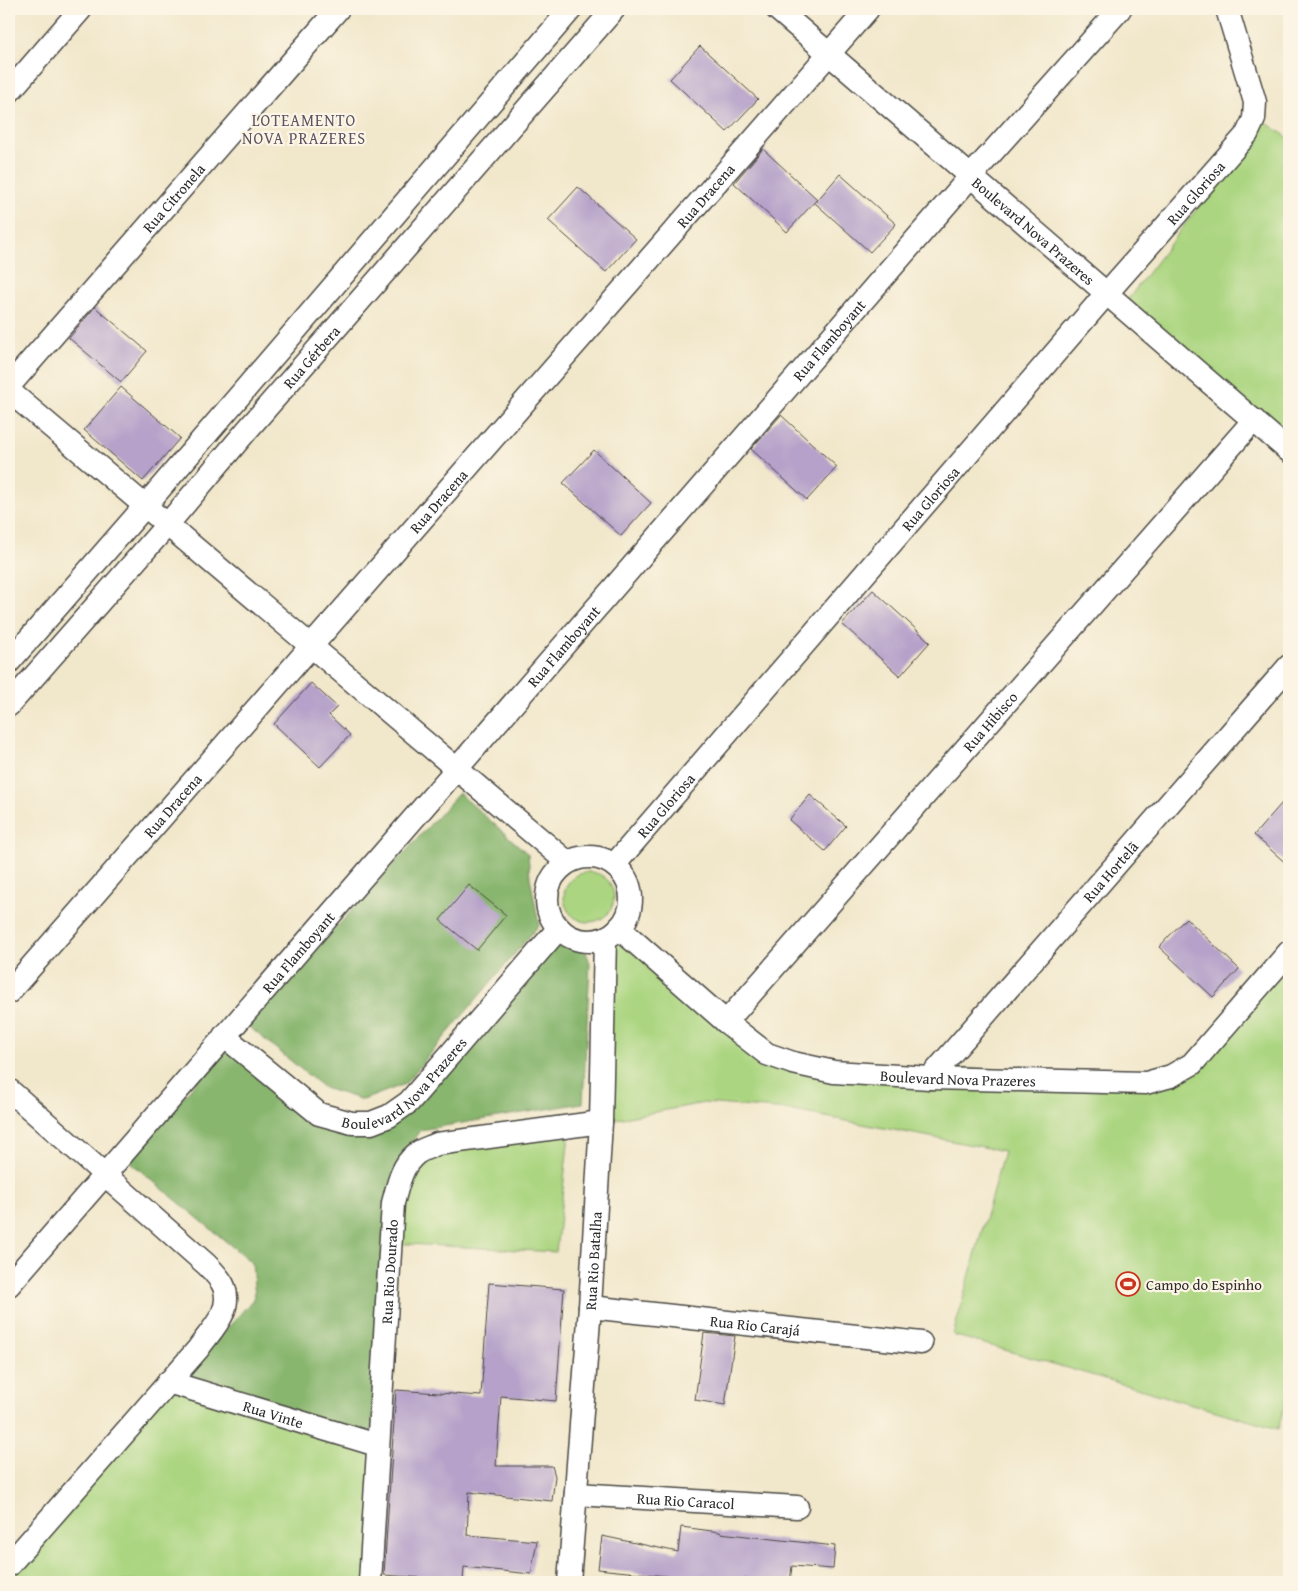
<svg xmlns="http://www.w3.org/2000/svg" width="1298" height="1591" viewBox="0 0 1298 1591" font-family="'Gentium Book Plus',serif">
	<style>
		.green { fill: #abd580; stroke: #6b8056 }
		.forest { fill: #88b66e; stroke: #5a704c }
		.building { fill: #b5a1c9 }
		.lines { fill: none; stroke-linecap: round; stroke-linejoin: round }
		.street-casing { stroke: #494743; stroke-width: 25 }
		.street { stroke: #fff; stroke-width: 22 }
		.labels { text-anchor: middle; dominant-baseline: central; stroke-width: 4.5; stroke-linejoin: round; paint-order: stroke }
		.street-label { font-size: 15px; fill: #2b2b2b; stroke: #fcf5e5 }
		.poi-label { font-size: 15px; fill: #2b2b2b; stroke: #fcf5e5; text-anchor: start }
		.neighbourhood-label { font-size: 16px; letter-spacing: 1px; fill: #5b5462; stroke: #fcf5e5 }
	</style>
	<rect width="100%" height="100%" fill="#fcf5e5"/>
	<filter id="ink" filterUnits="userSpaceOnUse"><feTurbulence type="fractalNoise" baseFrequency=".02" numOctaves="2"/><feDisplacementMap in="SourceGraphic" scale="10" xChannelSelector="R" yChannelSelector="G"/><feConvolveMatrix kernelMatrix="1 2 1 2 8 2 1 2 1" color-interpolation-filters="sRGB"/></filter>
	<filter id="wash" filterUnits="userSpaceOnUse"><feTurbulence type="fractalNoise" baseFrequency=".0096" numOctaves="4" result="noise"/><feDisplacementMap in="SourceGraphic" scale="20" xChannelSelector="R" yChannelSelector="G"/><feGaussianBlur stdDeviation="1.12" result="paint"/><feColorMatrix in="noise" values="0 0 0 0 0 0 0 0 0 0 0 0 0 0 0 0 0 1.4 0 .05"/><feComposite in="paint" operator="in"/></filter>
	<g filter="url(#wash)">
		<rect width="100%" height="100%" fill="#f1e7cb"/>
		<path class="green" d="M 1262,120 L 1289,138 L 1289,451 L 1128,299 L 1251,138 Z
			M564 897a25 25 0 1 1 50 0a25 25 0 1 1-50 0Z
			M 613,934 L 793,1063 L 1171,1076 L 1289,952 L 1289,1390 L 1278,1429 L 953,1335 L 1004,1151 L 789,1110 L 704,1103 L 601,1122 Z
			M 570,1126 L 556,1252 L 390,1243 L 417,1153 Z
			M 168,1382 L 377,1445 L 370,1582 L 9,1582 L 9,1565 Z"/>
		<path class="forest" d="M 459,793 L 528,854 L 530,877 L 539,925 L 405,1084 L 363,1100 L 324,1088 L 247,1025 Z
			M 565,945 L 586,952 L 590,963 L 583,1103 L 420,1130 L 398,1163 L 371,1437 L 182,1380 L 255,1297 L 252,1263 L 130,1162 L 225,1047 L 357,1134 L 408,1111 L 547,951 Z"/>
		<g id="blocks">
			<path class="building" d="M 700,46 L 758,99 L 727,132 L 670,79 Z
				M 763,149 L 817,199 L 787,232 L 734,183 Z
				M 840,174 L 896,224 L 870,252 L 815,203 Z
				M 578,187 L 636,239 L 606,272 L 548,220 Z
				M 95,307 L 147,351 L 121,382 L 69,338 Z
				M 121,387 L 180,438 L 143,481 L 84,430 Z
				M 781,415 L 837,467 L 807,500 L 751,449 Z
				M 594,450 L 651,503 L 621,536 L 563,483 Z
				M 873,590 L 930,642 L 900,676 L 842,624 Z
				M 311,683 L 337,707 L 329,715 L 350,735 L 320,767 L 274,724 Z
				M 810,795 L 846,826 L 825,851 L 789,820 Z
				M 1289,795 L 1289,866 L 1254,835 Z
				M 469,885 L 506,915 L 477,950 L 440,920 Z
				M 1186,918 L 1239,969 L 1213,997 L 1159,947 Z
				M 489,1283 L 564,1289 L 556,1401 L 501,1396 L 496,1466 L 552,1466 L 555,1476 L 552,1501 L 469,1492 L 467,1535 L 537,1541 L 531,1574 L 464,1567 L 463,1581 L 384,1575 L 396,1390 L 481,1396 Z
				M 704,1333 L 735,1336 L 725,1405 L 695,1400 Z
				M 681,1527 L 720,1532 L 720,1533 L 835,1546 L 833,1569 L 792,1566 L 790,1582 L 768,1582 L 745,1579 L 744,1582 L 686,1582 L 675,1581 L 675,1577 L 598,1569 L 602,1536 L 678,1552 Z"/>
		</g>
	</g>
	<g filter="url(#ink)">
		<use href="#blocks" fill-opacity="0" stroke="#494743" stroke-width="1"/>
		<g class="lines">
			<g class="street-casing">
				<g id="street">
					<path id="s1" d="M 777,9 L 1289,451"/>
					<path d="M 9,92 L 81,9"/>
					<path id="s2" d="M 9,386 L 338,9"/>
					<path d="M 9,391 L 567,862"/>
					<path d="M 9,662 L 145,506 L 571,9"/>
					<path id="s3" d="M 9,705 L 167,525 L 248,429 L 614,9"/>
					<circle cx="589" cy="899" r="42"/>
					<path id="s4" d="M 614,865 L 1106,294 L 1247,134 L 1254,119 L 1255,102 L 1227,9"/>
					<path id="s5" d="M 619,928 L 726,1022 L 767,1054 L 793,1063 L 834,1072 L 930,1078 L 1146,1083 L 1171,1076 L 1192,1064 L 1289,952"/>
					<path id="s6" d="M 9,992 L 868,9"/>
					<path id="s7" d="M 726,1022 L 1254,420"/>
					<path id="s8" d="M 224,1036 L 319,1114 L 352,1123 L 371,1123 L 389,1116 L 409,1102 L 559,928"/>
					<path id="s9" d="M 930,1078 L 1289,666"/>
					<path d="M 9,1090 L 207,1265 C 213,1271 221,1279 224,1287 C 233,1311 211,1330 198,1349 L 9,1565"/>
					<path id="s10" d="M 9,1285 L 970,177 L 1120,9"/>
					<path id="s11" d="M 590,1307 L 921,1343"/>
					<path id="s12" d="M 168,1382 L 377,1445"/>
					<path id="s13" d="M 576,1494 L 797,1507"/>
					<path id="s14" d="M 370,1582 L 393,1203 C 398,1185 401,1166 416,1154 C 422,1149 431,1147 437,1144 L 601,1122"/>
					<path id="s15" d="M 569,1582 L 590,1307 L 601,1122 L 605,938"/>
				</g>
			</g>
			<use href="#street" class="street"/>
		</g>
	</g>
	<defs>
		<g id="stadium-ring" transform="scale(1.25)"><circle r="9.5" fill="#fcf5e5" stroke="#c8321e" stroke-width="1.5"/><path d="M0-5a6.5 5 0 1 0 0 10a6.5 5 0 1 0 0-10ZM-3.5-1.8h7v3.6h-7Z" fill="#c8321e"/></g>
	</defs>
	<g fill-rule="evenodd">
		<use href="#stadium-ring" x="1128" y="1284"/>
	</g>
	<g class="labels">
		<g class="street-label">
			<text stroke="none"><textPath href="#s4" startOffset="889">Rua Gloriosa</textPath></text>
			<text stroke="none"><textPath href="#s6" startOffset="1058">Rua Dracena</textPath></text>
			<text stroke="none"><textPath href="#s2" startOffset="250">Rua Citronela</textPath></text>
			<text stroke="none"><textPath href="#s1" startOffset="339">Boulevard Nova Prazeres</textPath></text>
			<text stroke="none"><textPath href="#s10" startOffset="1251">Rua Flamboyant</textPath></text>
			<text stroke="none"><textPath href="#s3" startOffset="461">Rua Gérbera</textPath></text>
			<text stroke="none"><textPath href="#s4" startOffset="484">Rua Gloriosa</textPath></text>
			<text stroke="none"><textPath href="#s6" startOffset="652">Rua Dracena</textPath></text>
			<text stroke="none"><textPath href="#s10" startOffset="846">Rua Flamboyant</textPath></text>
			<text stroke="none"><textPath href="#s7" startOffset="400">Rua Hibisco</textPath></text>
			<text stroke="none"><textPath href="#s4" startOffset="79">Rua Gloriosa</textPath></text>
			<text stroke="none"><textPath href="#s6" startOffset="248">Rua Dracena</textPath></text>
			<text stroke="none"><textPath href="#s9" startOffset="274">Rua Hortelã</textPath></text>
			<text stroke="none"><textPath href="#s10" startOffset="441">Rua Flamboyant</textPath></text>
			<text stroke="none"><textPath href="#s8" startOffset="225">Boulevard Nova Prazeres</textPath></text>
			<text stroke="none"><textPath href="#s5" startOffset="388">Boulevard Nova Prazeres</textPath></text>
			<text stroke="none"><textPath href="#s15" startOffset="322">Rua Rio Batalha</textPath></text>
			<text stroke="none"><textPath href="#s14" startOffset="311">Rua Rio Dourado</textPath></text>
			<text stroke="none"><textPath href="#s11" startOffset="166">Rua Rio Carajá</textPath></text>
			<text stroke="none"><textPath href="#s12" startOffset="110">Rua Vinte</textPath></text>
			<text stroke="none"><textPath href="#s13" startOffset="110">Rua Rio Caracol</textPath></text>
		</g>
		<g class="poi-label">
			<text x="1146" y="1284">Campo do Espinho</text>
		</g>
		<g class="neighbourhood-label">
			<text x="304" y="120">LOTEAMENTO<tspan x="304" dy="18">NOVA PRAZERES</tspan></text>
		</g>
	</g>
	<rect width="1298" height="1591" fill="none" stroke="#fcf5e5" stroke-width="30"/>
</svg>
